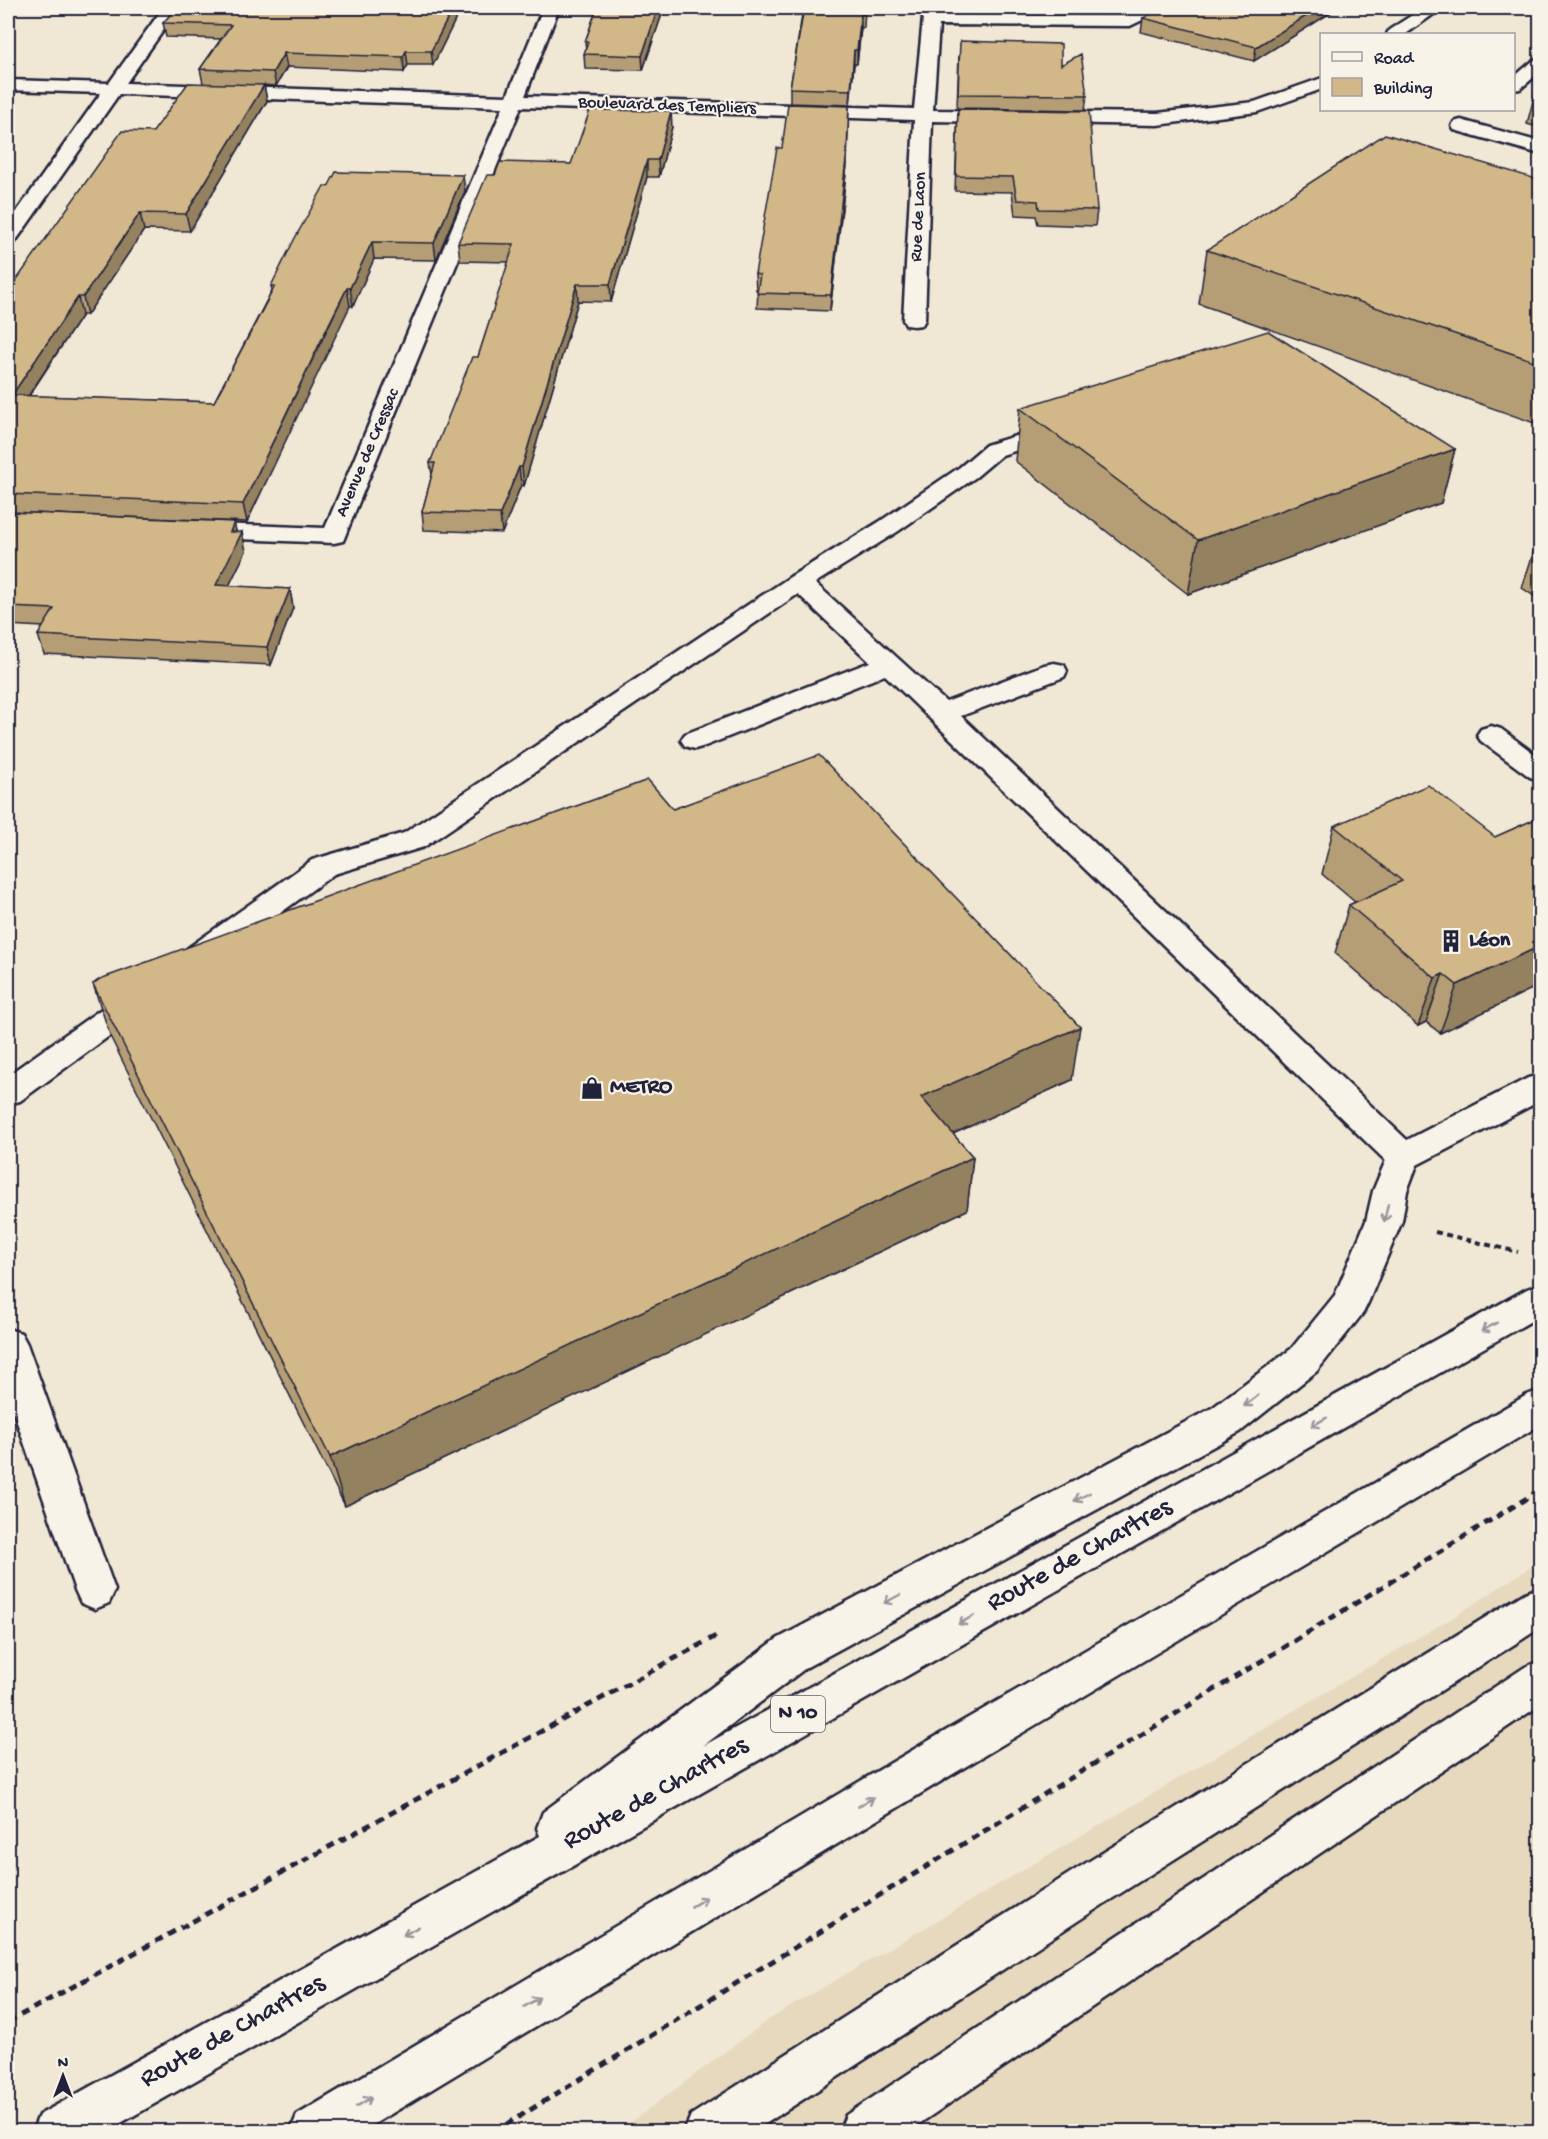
<svg xmlns="http://www.w3.org/2000/svg" width="1548" height="2139" viewBox="0 0 1548 2139" font-family="'Gochi Hand',sans-serif">
	<style>
		.built { fill: #e7d9be }
		.lines { fill: none; stroke-linecap: round; stroke-linejoin: round }
		.minor-casing { stroke: #22223b; stroke-width: 5 }
		.major-casing { stroke: #22223b; stroke-width: 5 }
		.path-far1 { stroke: #22223b; stroke-width: 4; stroke-dasharray: 6 4.5; stroke-linecap: butt }
		.path { stroke: #22223b; stroke-width: 5; stroke-dasharray: 8 6; stroke-linecap: butt }
		.minor { fill: #f7f3e8; fill-rule: evenodd }
		.major { fill: #f7f3e8; fill-rule: evenodd }
		.wall { fill: #b59e75; stroke: #22223b; stroke-width: 1.5 }
		.shaded-wall { fill: #93815f; stroke: #22223b; stroke-width: 1.5 }
		.building { fill: #d2b888; stroke: #22223b; stroke-width: 1.5 }
		.oneway { stroke: #97959a }
		.labels { text-anchor: middle; dominant-baseline: central; stroke-width: 4.5; stroke-linejoin: round; paint-order: stroke }
		.far-street-label { font-size: 18px; fill: #22223b; stroke: #f7f3e8 }
		.shield { fill: #f7f3e8; stroke: #62616f; stroke-width: 1.5 }
		.shield-label { font-size: 21px; font-weight: bold; fill: #22223b }
		.poi-label { font-size: 22px; font-weight: bold; fill: #22223b; stroke: #f7f3e8; text-anchor: start }
		.near-street-label { font-size: 27px; fill: #22223b; stroke: #f7f3e8 }
	</style>
	<rect width="100%" height="100%" fill="#f0e7d5"/>
	<filter id="ink" filterUnits="userSpaceOnUse"><feTurbulence type="fractalNoise" baseFrequency=".0167" numOctaves="2"/><feDisplacementMap in="SourceGraphic" scale="12" xChannelSelector="R" yChannelSelector="G"/><feConvolveMatrix kernelMatrix="1 2 1 2 8 2 1 2 1" color-interpolation-filters="sRGB"/></filter>
	<g filter="url(#ink)">
		<path class="built" d="M 1540,1561 L 1540,2131 L 618,2132 L 768,2020 L 1457,1615 Z"/>
		<g class="lines">
			<g class="minor-casing">
				<path id="minor" d="M 163,8 L 179,8 L 126,83 L 507,96 L 543,8 L 559,8 L 525,96 L 914,109 L 924,8 L 940,8 L 940,15 L 1127,16 L 1142,8 L 1161,8 L 1159,12 L 1130,26 L 939,25 L 933,110 L 1157,113 L 1254,102 L 1322,78 L 1322,89 L 1257,112 L 1157,125 L 932,121 L 925,320 L 922,325 L 914,326 L 906,325 L 903,320 L 914,120 L 521,107 L 343,541 L 334,543 L 190,537 L 181,535 L 178,530 L 181,525 L 190,523 L 325,528 L 503,107 L 119,94 L 15,242 L 8,244 L 8,224 L 101,93 L 8,90 L 8,80 L 109,83 Z
					M 1423,8 L 1442,8 L 1406,34 L 1387,34 L 1389,30 Z
					M 1540,59 L 1540,72 L 1520,89 L 1514,90 L 1514,77 L 1534,60 Z
					M 1461,120 L 1540,142 L 1540,154 L 1454,130 L 1452,126 L 1454,122 Z
					M 1051,425 L 1059,427 L 1063,432 L 1059,437 L 1002,455 L 976,477 L 897,532 L 815,583 L 946,702 L 1044,665 L 1054,663 L 1064,665 L 1067,671 L 1064,677 L 961,716 L 1407,1140 L 1528,1078 L 1540,1075 L 1540,1101 L 1415,1166 L 1403,1170 L 1391,1166 L 885,675 L 705,746 L 695,749 L 685,746 L 681,740 L 685,734 L 870,662 L 798,594 L 424,847 L 334,874 L 210,964 L 199,967 L 188,964 L 183,956 L 188,948 L 312,860 L 404,833 L 790,577 L 879,522 L 960,467 L 986,445 Z
					M 1491,726 L 1501,729 L 1540,758 L 1540,780 L 1530,777 L 1481,741 L 1477,735 L 1481,729 Z
					M 142,985 L 153,988 L 158,996 L 153,1004 L 20,1101 L 8,1104 L 8,1075 L 131,988 Z
					M 8,1329 L 21,1333 L 27,1344 L 115,1590 L 109,1603 L 95,1609 L 81,1603 L 75,1590 L 8,1396 Z
					M 1540,1587 L 1540,1628 L 1110,1900 L 753,2132 L 684,2132 L 691,2115 L 1078,1868 L 1525,1593 Z
					M 1540,1661 L 1540,1705 L 907,2132 L 839,2132 L 846,2115 L 1525,1667 Z"/>
			</g>
			<g class="major-casing">
				<path id="major" d="M 1403,1144 L 1415,1148 L 1420,1157 L 1407,1191 L 1402,1221 L 1368,1303 L 1363,1313 L 1317,1371 L 1240,1432 L 807,1667 L 703,1746 L 1527,1289 L 1540,1284 L 1540,1316 L 105,2132 L 32,2132 L 39,2115 L 540,1836 L 537,1828 L 543,1812 L 777,1639 L 1212,1408 L 1291,1349 L 1335,1295 L 1366,1221 L 1373,1191 L 1391,1148 Z
					M 1540,1390 L 1540,1425 L 953,1774 L 361,2132 L 290,2132 L 297,2115 L 923,1744 L 1527,1395 Z"/>
			</g>
			<path class="path-far1" d="M 1435,1232 L 1518,1252"/>
			<path class="path" d="M 8,2022 L 716,1636
				M 494,2132 L 1540,1490"/>
			<use href="#minor" class="minor"/>
			<use href="#major" class="major"/>
		</g>
		<path class="wall" d="M 176,8 L 461,8 L 433,65 L 408,65 L 404,72 L 287,67 L 276,86 L 264,85 L 267,101 L 190,231 L 144,230 L 87,315 L 82,315 L 29,396 L 214,402 L 272,290 L 271,286 L 465,191 L 436,260 L 374,259 L 353,306 L 350,306 L 331,343 L 247,522 L 8,512 L 234,522 L 236,532 L 246,551 L 229,586 L 290,589 L 293,608 L 271,665 L 44,654 L 38,635 L 43,627 L 8,625 L 8,292 L 153,132 L 203,83 L 200,69 L 221,39 L 166,37 L 163,23 Z
			M 597,8 L 664,8 L 643,70 L 585,69 L 584,54 L 586,49 L 585,42 Z
			M 793,8 L 865,8 L 864,28 L 861,28 L 857,64 L 854,64 L 850,105 L 790,103 L 790,88 L 802,15 L 793,15 Z
			M 1338,8 L 1254,61 L 1141,32 L 1143,18 Z
			M 959,55 L 1061,65 L 1087,95 L 1085,110 L 957,108 Z
			M 1540,74 L 1540,128 L 1527,124 Z
			M 958,109 L 1097,210 L 1095,226 L 1038,224 L 1036,216 L 1015,215 L 1012,192 L 955,191 Z
			M 672,127 L 659,177 L 647,177 L 611,302 L 578,301 L 524,486 L 521,485 L 502,533 L 424,530 L 422,512 L 432,475 L 430,463 L 478,357 L 509,262 L 460,261 L 458,243 L 495,175 L 571,164 Z
			M 847,165 L 830,311 L 757,308 L 758,290 L 756,290 L 755,274 Z
			M 1540,180 L 1540,425 L 1199,304 L 1207,250 Z
			M 1020,408 L 1455,449 L 1441,503 L 1188,594 L 1015,461 Z
			M 1540,540 L 1540,600 L 1522,588 L 1537,541 Z
			M 673,809 L 1072,1080 L 953,1134 L 973,1157 L 967,1210 L 345,1506 L 111,1038 L 93,984 Z
			M 1540,817 L 1540,985 L 1440,1033 L 1426,1022 L 1418,1026 L 1335,953 L 1349,905 L 1355,902 L 1322,874 L 1334,826 L 1495,837 Z"/>
		<path class="shaded-wall" d="M 453,8 L 461,8 L 433,65 L 431,51 Z
			M 658,8 L 664,8 L 643,70 L 642,56 Z
			M 1319,8 L 1338,8 L 1254,61 L 1256,47 Z
			M 861,14 L 861,28 L 857,64 L 857,50 Z
			M 854,50 L 854,64 L 850,105 L 851,90 Z
			M 406,51 L 408,65 L 404,72 L 403,57 Z
			M 284,53 L 287,67 L 276,86 L 273,72 Z
			M 264,85 L 267,101 L 190,231 L 186,214 Z
			M 849,106 L 847,165 L 830,311 L 831,295 Z
			M 671,111 L 672,127 L 659,177 L 658,160 Z
			M 647,160 L 647,177 L 611,302 L 610,284 Z
			M 463,175 L 465,191 L 436,260 L 434,243 Z
			M 140,213 L 144,230 L 87,315 L 83,297 Z
			M 372,242 L 374,259 L 353,306 L 350,288 Z
			M 577,284 L 578,301 L 524,486 L 522,467 Z
			M 347,288 L 350,306 L 247,522 L 243,504 Z
			M 78,297 L 82,315 L 17,413 L 12,395 Z
			M 1455,449 L 1441,503 L 1188,594 L 1198,540 Z
			M 519,467 L 521,485 L 502,533 L 500,514 Z
			M 234,522 L 238,540 L 242,532 L 246,551 L 220,604 L 216,585 L 230,532 Z
			M 290,589 L 293,608 L 271,665 L 267,647 Z
			M 1540,946 L 1540,985 L 1440,1033 L 1457,985 Z
			M 1443,974 L 1426,1022 L 1418,1026 L 1435,978 Z
			M 1080,1027 L 1072,1080 L 917,1150 L 921,1097 Z
			M 973,1157 L 967,1210 L 345,1506 L 330,1457 Z"/>
		<path class="building" d="M 176,8 L 453,8 L 431,51 L 406,51 L 403,57 L 284,53 L 273,72 L 200,69 L 231,25 L 163,23 Z
			M 597,8 L 658,8 L 642,56 L 584,54 L 588,42 L 585,42 Z
			M 804,8 L 865,8 L 864,14 L 861,14 L 857,50 L 854,50 L 851,90 L 790,88 Z
			M 1162,8 L 1319,8 L 1256,47 L 1143,18 Z
			M 960,41 L 1061,44 L 1061,65 L 1081,54 L 1087,95 L 958,94 Z
			M 188,83 L 264,85 L 186,214 L 140,213 L 83,297 L 78,297 L 12,395 L 214,402 L 275,286 L 271,286 L 295,238 L 324,186 L 328,187 L 336,172 L 463,175 L 434,243 L 372,242 L 350,288 L 347,288 L 328,326 L 243,504 L 8,494 L 8,292 L 122,131 L 153,132 Z
			M 788,104 L 849,106 L 847,150 L 831,295 L 757,293 L 760,275 L 755,274 L 777,148 L 782,148 Z
			M 958,109 L 1089,111 L 1097,210 L 1039,209 L 1038,201 L 1017,200 L 1013,177 L 956,176 Z
			M 590,110 L 671,111 L 658,160 L 647,160 L 610,284 L 577,284 L 522,467 L 519,467 L 500,514 L 422,512 L 435,463 L 430,463 L 472,357 L 478,357 L 514,244 L 458,243 L 487,175 L 495,175 L 500,162 L 571,164 Z
			M 1385,134 L 1540,180 L 1540,363 L 1207,250 Z
			M 1268,331 L 1455,449 L 1198,540 L 1020,408 Z
			M 8,512 L 234,522 L 230,532 L 242,532 L 216,585 L 290,589 L 267,647 L 38,635 L 54,609 L 8,607 Z
			M 819,755 L 1080,1027 L 921,1097 L 973,1157 L 330,1457 L 93,984 L 100,979 L 648,780 L 673,809 Z
			M 1428,785 L 1495,837 L 1540,817 L 1540,946 L 1457,985 L 1443,974 L 1435,978 L 1349,905 L 1402,881 L 1334,826 Z"/>
		<defs><path id="oneway-shaft" d="M-6 0H5M1.5-3L5.5 0L1.5 3" fill="none" stroke-width="1.6" stroke-linecap="round" stroke-linejoin="round" transform="scale(1.5)"/></defs>
		<g class="oneway">
			<use href="#oneway-shaft" transform="translate(1386 1213) rotate(102)"/>
			<use href="#oneway-shaft" transform="translate(1489 1327) rotate(151)"/>
			<use href="#oneway-shaft" transform="translate(1251 1401) rotate(142)"/>
			<use href="#oneway-shaft" transform="translate(1319 1422) rotate(151)"/>
			<use href="#oneway-shaft" transform="translate(1082 1497) rotate(152)"/>
			<use href="#oneway-shaft" transform="translate(892 1599) rotate(152)"/>
			<use href="#oneway-shaft" transform="translate(966 1620) rotate(151)"/>
			<use href="#oneway-shaft" transform="translate(866 1802) rotate(-31)"/>
			<use href="#oneway-shaft" transform="translate(699 1902) rotate(-31)"/>
			<use href="#oneway-shaft" transform="translate(411 1931) rotate(151)"/>
			<use href="#oneway-shaft" transform="translate(532 2002) rotate(-31)"/>
			<use href="#oneway-shaft" transform="translate(364 2102) rotate(-31)"/>
		</g>
	</g>
	<defs>
		<g id="building-bare" transform="scale(1.8)"><path d="M-4-6H4V6H1V3H-1V6H-4ZM-2.5-4.3h1.7v1.8h-1.7ZM.8-4.3h1.7v1.8H.8ZM-2.5-1h1.7V.8h-1.7ZM.8-1h1.7V.8H.8Z" fill="#22223b" stroke="#f7f3e8" stroke-width="2.5" paint-order="stroke"/></g>
		<g id="shop-bare" transform="scale(1.8)"><path d="M-5-2.5h2.3a2.7 3.5 0 0 1 5.4 0H5L5.5 6h-11ZM-1.5-2.5h3a1.5 2.3 0 0 0-3 0Z" fill="#22223b" stroke="#f7f3e8" stroke-width="2.5" paint-order="stroke"/></g>
	</defs>
	<g fill-rule="evenodd">
		<use href="#building-bare" x="1451" y="941"/>
		<use href="#shop-bare" x="592" y="1088"/>
	</g>
	<g class="labels">
		<g class="far-street-label">
			<text transform="translate(667 106) rotate(2)">Boulevard des Templiers</text>
			<text transform="translate(919 217) rotate(-87)">Rue de Laon</text>
			<text transform="translate(368 453) rotate(-67)">Avenue de Cressac</text>
		</g>
		<rect class="shield" x="771" y="1696" width="54" height="36" rx="4.5"/>
		<g class="shield-label">
			<text x="798" y="1714">N 10</text>
		</g>
		<g class="poi-label">
			<text x="1469" y="941">Léon</text>
			<text x="610" y="1088">METRO</text>
		</g>
		<g class="near-street-label">
			<text transform="translate(1080 1556) rotate(-29)">Route de Chartres</text>
			<text transform="translate(656 1794) rotate(-29)">Route de Chartres</text>
			<text transform="translate(233 2032) rotate(-29)">Route de Chartres</text>
		</g>
	</g>
	<rect width="1548" height="2139" fill="none" stroke="#f7f3e8" stroke-width="30"/>
	<rect x="15" y="15" width="1518" height="2109" fill="none" stroke="#22223b" stroke-width="2" filter="url(#ink)"/>
	<rect x="1320" y="33" width="195" height="78" fill="#f7f3e8" stroke="#a29fa3" stroke-width="1.5"/>
	<rect x="1332" y="52" width="30" height="9" fill="#f7f3e8" stroke="#a29fa3" stroke-width="1.5"/>
	<text x="1374" y="63" font-size="18" fill="#22223b">Road</text>
	<rect x="1332" y="78" width="30" height="18" fill="#d2b888" stroke="#a29fa3" stroke-width="1.5"/>
	<text x="1374" y="93" font-size="18" fill="#22223b">Building</text>
	<g transform="translate(63 2076)" stroke="#f7f3e8" stroke-width="4.5" paint-order="stroke">
	<path d="M0-4.5L10 22L0 15L-10 22Z" fill="#22223b"/>
	<text y="-9" font-size="16" font-weight="bold" text-anchor="middle" fill="#22223b">N</text>
	</g>
</svg>
